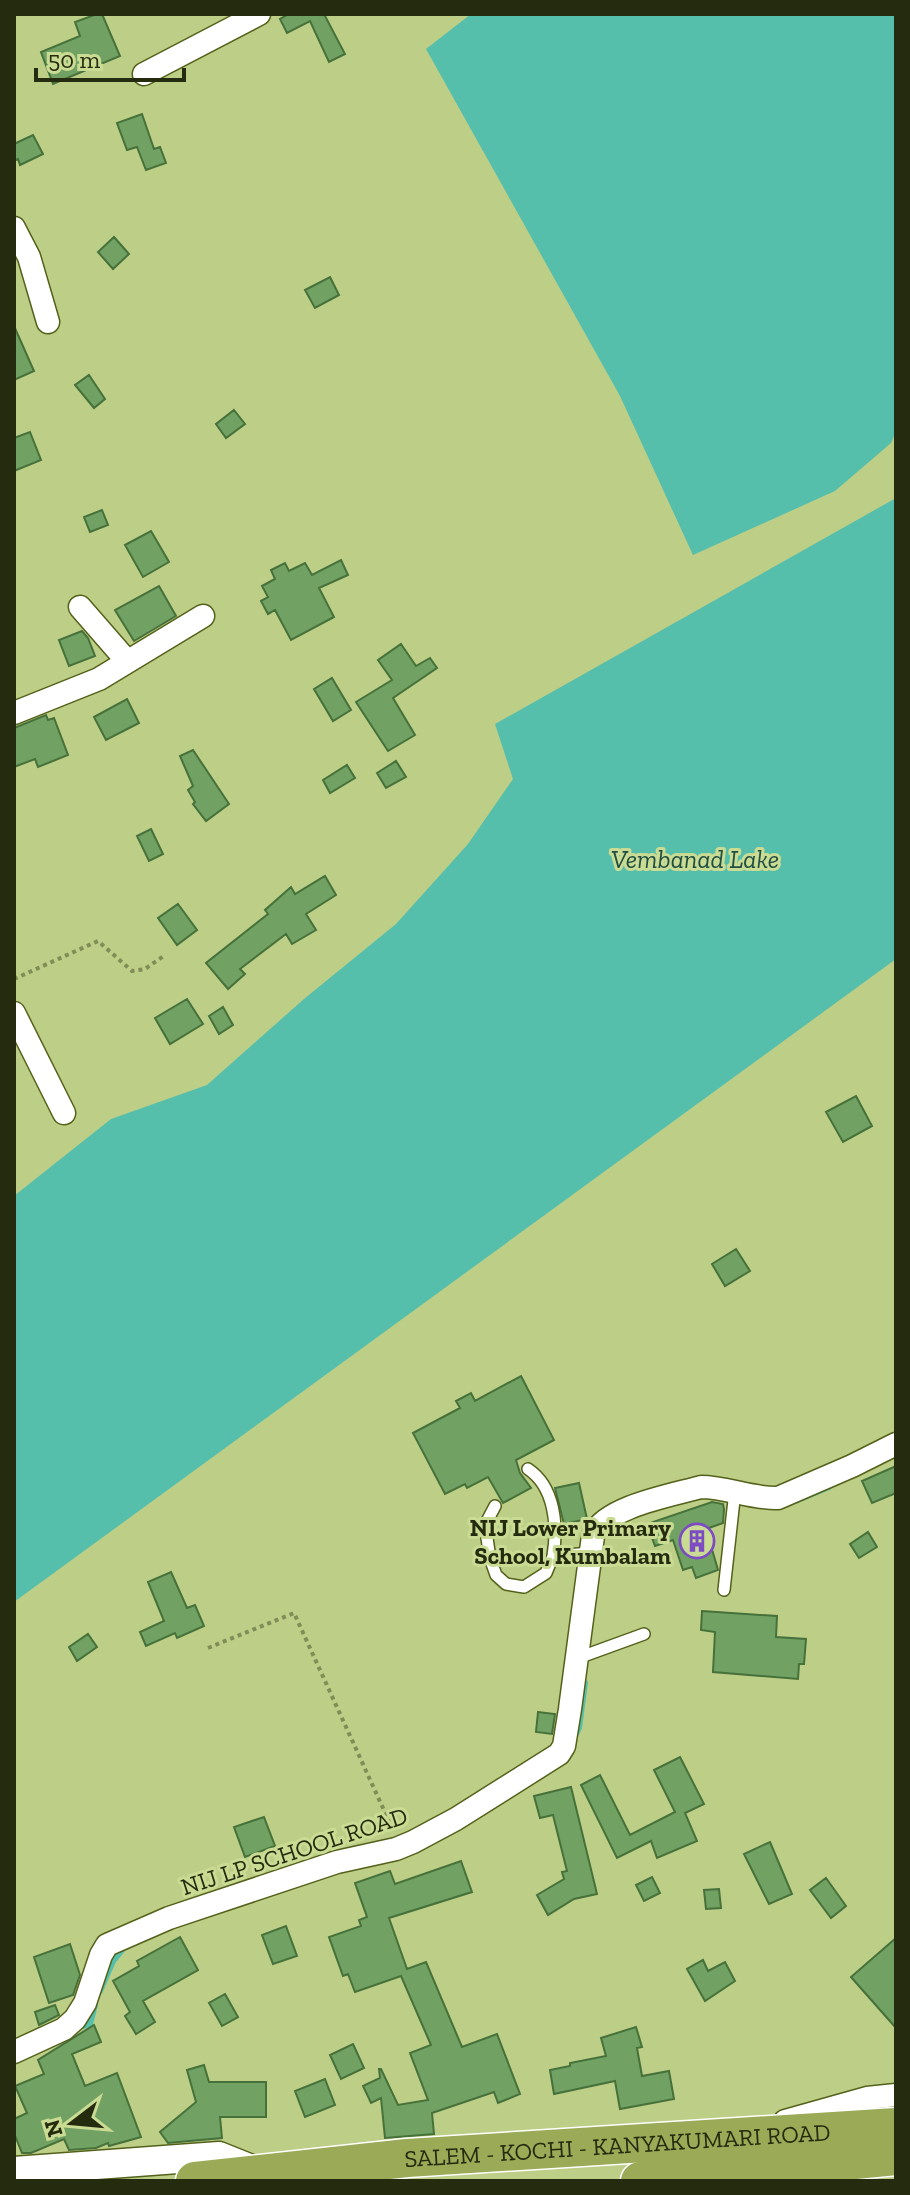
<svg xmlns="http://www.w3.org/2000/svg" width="910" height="2195" viewBox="0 0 910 2195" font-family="'Zilla Slab',serif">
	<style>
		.water { fill: #55bfac }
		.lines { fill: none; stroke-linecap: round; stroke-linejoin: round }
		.stream { stroke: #55bfac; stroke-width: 6 }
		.building { fill: #71a264; stroke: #46713a; stroke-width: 2 }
		.service-casing { stroke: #54611a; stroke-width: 14 }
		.minor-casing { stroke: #54611a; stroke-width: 25 }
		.tertiary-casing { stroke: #54611a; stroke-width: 31 }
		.trunk-casing { stroke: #fff; stroke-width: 41 }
		.path { stroke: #808d57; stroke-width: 4; stroke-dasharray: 4 4; stroke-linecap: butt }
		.service { stroke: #fff; stroke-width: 11 }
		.minor { stroke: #fff; stroke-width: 22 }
		.tertiary { stroke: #fff; stroke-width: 28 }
		.trunk { stroke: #9baa57; stroke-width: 38 }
		.labels { text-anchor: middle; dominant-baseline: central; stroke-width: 6; stroke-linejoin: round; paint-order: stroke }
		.poi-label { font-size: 24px; font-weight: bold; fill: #252b0e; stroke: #cadb93; text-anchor: end }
		.street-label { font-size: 24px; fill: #252b0e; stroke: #cadb93 }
		.water-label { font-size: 26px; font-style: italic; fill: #1f4e45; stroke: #cadb93 }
	</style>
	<rect width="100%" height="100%" fill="#bdce87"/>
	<path class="water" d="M 471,14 L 896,14 L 896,432 L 891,443 L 835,491 L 693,555 L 620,396 L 426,49 Z
		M 896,498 L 896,959 L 14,1602 L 14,1196 L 111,1119 L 207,1085 L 304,999 L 396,924 L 468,844 L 513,779 L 495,724 Z"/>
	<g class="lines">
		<path class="stream" d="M 795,1501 L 829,1487
			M 574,1738 L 579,1728 L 585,1683
			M 100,1991 L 113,1961 L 126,1945
			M 77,2028 L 90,2024 L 95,2005"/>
	</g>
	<path class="building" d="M 97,14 L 102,14 L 120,56 L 53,84 L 41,52 L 80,36 L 75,22 Z
		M 289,14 L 324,14 L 345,54 L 329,62 L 310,21 L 287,33 L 280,19 Z
		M 142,114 L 154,149 L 160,147 L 166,163 L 146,170 L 137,147 L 127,150 L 117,123 Z
		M 33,135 L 43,154 L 20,165 L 18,159 L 14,161 L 14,144 Z
		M 114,237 L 129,254 L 113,269 L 98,252 Z
		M 330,277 L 339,295 L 315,308 L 305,290 Z
		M 14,326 L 34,371 L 14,380 Z
		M 89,375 L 105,399 L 94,408 L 75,385 Z
		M 234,410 L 245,424 L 226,438 L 216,424 Z
		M 30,432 L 41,460 L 14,471 L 14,438 Z
		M 102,510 L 108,525 L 90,532 L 84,517 Z
		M 151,531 L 169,562 L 143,577 L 125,545 Z
		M 341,560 L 348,575 L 319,588 L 334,617 L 291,640 L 275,610 L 268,614 L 261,601 L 268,597 L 262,586 L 275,579 L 271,570 L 285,563 L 289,571 L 305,563 L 312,575 Z
		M 159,586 L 176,616 L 134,641 L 115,610 Z
		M 82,631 L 88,638 L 95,656 L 69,666 L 59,640 Z
		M 401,644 L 416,666 L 430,658 L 437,668 L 393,698 L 415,735 L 388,751 L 356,702 L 392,680 L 378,660 Z
		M 332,678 L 351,710 L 333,721 L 314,689 Z
		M 127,699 L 139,723 L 106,740 L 94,717 Z
		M 46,715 L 48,720 L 54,718 L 68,755 L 38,767 L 35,759 L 14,767 L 14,728 Z
		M 193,750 L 229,804 L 206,821 L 193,804 L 195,802 L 188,790 L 193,786 L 180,756 Z
		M 396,761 L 406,777 L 386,788 L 377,773 Z
		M 347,765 L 355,778 L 330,793 L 323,780 Z
		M 151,829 L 163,854 L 149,861 L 137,836 Z
		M 325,876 L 336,895 L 306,914 L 316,930 L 292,944 L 286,934 L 240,969 L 245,974 L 228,989 L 206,963 L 268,914 L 265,910 L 291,887 L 295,894 Z
		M 178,904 L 197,930 L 177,945 L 158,918 Z
		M 187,999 L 203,1024 L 170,1044 L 155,1018 Z
		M 223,1007 L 233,1025 L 219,1034 L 209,1016 Z
		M 856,1096 L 872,1126 L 843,1142 L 826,1112 Z
		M 736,1249 L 750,1271 L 725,1286 L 712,1264 Z
		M 521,1376 L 554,1440 L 516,1460 L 520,1473 L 531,1488 L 503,1503 L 488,1477 L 467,1488 L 465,1484 L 445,1494 L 413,1433 L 460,1408 L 456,1401 L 471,1393 L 475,1401 Z
		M 896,1466 L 896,1493 L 872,1503 L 862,1481 Z
		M 579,1483 L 587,1519 L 564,1524 L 555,1488 Z
		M 712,1502 L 723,1504 L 724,1509 L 723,1523 L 706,1529 L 718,1570 L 696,1578 L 692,1567 L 683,1570 L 673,1540 L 655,1546 L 647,1524 Z
		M 868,1532 L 877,1547 L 859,1558 L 850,1544 Z
		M 171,1572 L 187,1608 L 195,1605 L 204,1626 L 177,1638 L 175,1633 L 146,1646 L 140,1632 L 164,1621 L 148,1582 Z
		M 702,1611 L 777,1616 L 776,1637 L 806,1639 L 804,1664 L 799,1664 L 798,1679 L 713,1672 L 715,1632 L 701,1630 Z
		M 88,1634 L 97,1647 L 77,1661 L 69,1647 Z
		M 538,1712 L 555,1714 L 552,1734 L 536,1732 Z
		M 680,1757 L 704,1804 L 685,1813 L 697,1841 L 657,1858 L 651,1841 L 617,1858 L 581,1785 L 600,1775 L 630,1835 L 675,1812 L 654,1770 Z
		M 571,1787 L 597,1894 L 574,1899 L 548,1915 L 537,1895 L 564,1879 L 562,1872 L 567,1871 L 553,1815 L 540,1818 L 534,1796 Z
		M 264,1817 L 275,1846 L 245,1857 L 234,1827 Z
		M 770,1842 L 792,1894 L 769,1904 L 744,1854 Z
		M 461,1861 L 472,1892 L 389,1918 L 407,1969 L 426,1962 L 462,2047 L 497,2034 L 520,2094 L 498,2103 L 494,2092 L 432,2113 L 434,2134 L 385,2138 L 381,2098 L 371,2103 L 363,2086 L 380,2078 L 379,2069 L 381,2069 L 398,2105 L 428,2100 L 410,2053 L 431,2045 L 401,1976 L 355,1992 L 348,1974 L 343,1976 L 329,1937 L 361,1926 L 359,1920 L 367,1917 L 355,1883 L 390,1871 L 395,1884 Z
		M 652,1877 L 660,1893 L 644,1901 L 636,1885 Z
		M 826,1878 L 846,1906 L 831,1918 L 810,1890 Z
		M 719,1889 L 721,1908 L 706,1909 L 704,1890 Z
		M 286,1926 L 297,1956 L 273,1964 L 262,1935 Z
		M 180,1937 L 198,1970 L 143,2001 L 155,2022 L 136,2034 L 125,2016 L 130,2012 L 113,1981 L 139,1966 L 137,1961 Z
		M 896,1938 L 896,2028 L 851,1977 Z
		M 70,1944 L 80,1975 L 73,1995 L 49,2003 L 34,1957 Z
		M 703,1960 L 708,1971 L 725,1962 L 735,1981 L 705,2001 L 687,1969 Z
		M 225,1994 L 238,2017 L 222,2026 L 209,2003 Z
		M 55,2005 L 59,2015 L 39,2025 L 35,2012 Z
		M 94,2025 L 101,2042 L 72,2054 L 85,2086 L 117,2073 L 141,2137 L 109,2146 L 108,2143 L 96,2148 L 69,2150 L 64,2139 L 31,2153 L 22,2153 L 14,2133 L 14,2119 L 27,2113 L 15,2086 L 44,2074 L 38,2060 Z
		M 636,2027 L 642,2047 L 637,2048 L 642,2076 L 669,2071 L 674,2099 L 620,2109 L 615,2081 L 554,2094 L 550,2070 L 570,2066 L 570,2063 L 606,2056 L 601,2038 Z
		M 353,2044 L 364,2068 L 341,2079 L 330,2055 Z
		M 204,2065 L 209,2082 L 266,2082 L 266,2117 L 220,2117 L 222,2138 L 168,2143 L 160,2132 L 196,2102 L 187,2070 Z
		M 325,2079 L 335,2105 L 305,2117 L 295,2091 Z"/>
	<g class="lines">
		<g class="service-casing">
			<path id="service" d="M 528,1469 C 555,1487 558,1526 553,1556
				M 495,1506 L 485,1525 L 490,1558 L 496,1575 L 506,1584 L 524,1587 L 546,1573 L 553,1556 L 591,1553
				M 724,1590 L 735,1491
				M 578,1658 L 644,1634"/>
		</g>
		<g class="minor-casing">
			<path id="minor" d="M 144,74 L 259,14
				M 14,228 L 29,257 L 48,322
				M 80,607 L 127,661
				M 14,713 L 99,679 L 203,616
				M 14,1013 L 64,1113
				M 14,2052 L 64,2029 L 75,2019 L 85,2003 L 101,1955 L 107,1945 L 169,1918 L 337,1862 L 396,1849 L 413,1842 L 456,1819 L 559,1754 L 564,1746 L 570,1709 L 593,1536 C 603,1507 673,1495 701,1487 C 727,1487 752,1499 778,1498 L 852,1466 L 896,1444
				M 785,2121 L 867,2098 L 896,2095"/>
		</g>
		<g class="tertiary-casing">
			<path id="tertiary" d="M 14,2171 L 219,2156 L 261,2173"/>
		</g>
		<g class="trunk-casing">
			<g id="trunk">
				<path id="s1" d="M 195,2181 L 407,2158 L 896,2127"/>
				<path d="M 640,2181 L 896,2156"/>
			</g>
		</g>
		<path class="path" d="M 14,979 L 98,941 L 132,971 L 145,969 L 165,955
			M 208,1648 L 294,1613 L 393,1830"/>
		<use href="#service" class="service"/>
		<use href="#minor" class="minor"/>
		<use href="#tertiary" class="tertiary"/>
		<use href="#trunk" class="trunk"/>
	</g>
	<defs>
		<g id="building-ring" transform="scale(1.8)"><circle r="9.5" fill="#cadb93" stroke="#7d4bc3" stroke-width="1.5"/><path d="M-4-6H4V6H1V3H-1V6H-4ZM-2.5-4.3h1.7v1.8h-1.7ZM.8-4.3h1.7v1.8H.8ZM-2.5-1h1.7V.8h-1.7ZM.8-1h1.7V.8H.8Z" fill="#7d4bc3"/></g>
	</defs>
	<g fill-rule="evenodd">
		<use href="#building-ring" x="697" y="1541"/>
	</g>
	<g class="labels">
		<g class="poi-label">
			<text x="671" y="1527">NIJ Lower Primary<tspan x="671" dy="28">School, Kumbalam</tspan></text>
		</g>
		<g class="street-label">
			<text transform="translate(294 1851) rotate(-18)">NIJ LP SCHOOL ROAD</text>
			<text stroke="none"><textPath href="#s1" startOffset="424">SALEM - KOCHI - KANYAKUMARI ROAD</textPath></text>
		</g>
		<g class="water-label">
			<text x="695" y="859">Vembanad Lake</text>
		</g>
	</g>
	<rect width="910" height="2195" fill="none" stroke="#252b0e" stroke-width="32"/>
	<g transform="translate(72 2123) rotate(254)" stroke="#cadb93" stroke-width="6" paint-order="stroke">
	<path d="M0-6L14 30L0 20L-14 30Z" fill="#252b0e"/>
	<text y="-12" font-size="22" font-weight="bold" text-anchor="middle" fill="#252b0e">N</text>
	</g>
	<path d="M36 68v12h148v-12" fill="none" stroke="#252b0e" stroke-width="4"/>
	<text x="48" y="68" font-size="24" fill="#252b0e" stroke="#cadb93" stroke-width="6" paint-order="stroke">50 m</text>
</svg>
